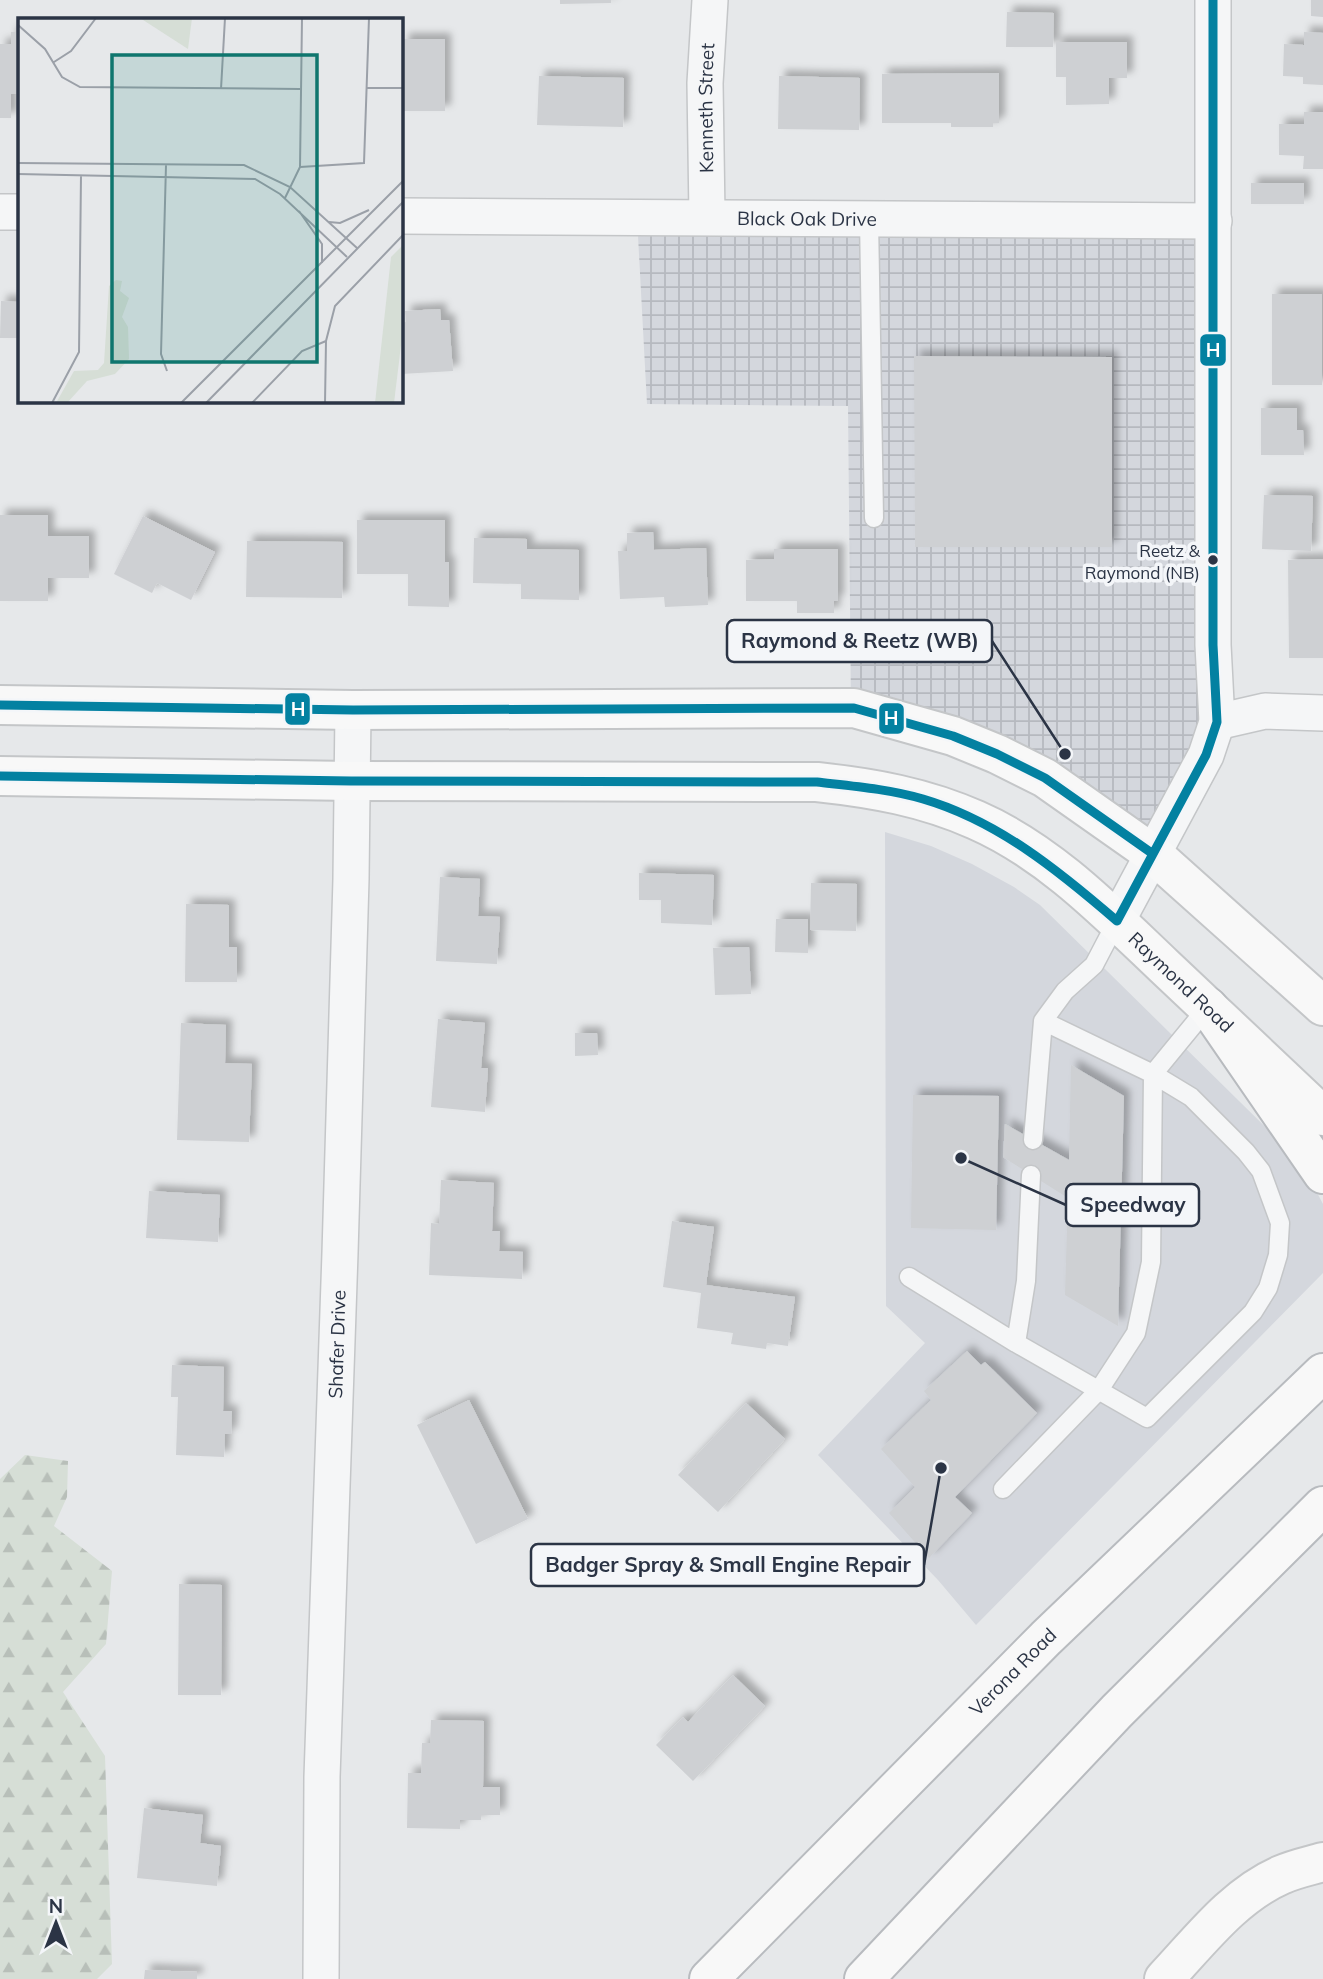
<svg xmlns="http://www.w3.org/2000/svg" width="1323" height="1979" viewBox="0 0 1323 1979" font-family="Mulish,sans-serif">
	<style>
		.built { fill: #d4d7dd }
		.industrial { fill: url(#industrial-grid) }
		.forest { fill: url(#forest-firs) }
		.building { fill: #ced0d3; filter: url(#shadow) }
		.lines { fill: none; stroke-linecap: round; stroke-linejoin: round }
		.lane-casing { stroke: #c4c6c8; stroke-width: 21 }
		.street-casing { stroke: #c4c6c8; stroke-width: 38 }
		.secondary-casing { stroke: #c4c6c8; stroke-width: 42 }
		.highway-casing { stroke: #b8bbbf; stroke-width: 42 }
		.lane { stroke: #f5f6f7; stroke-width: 18 }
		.street { stroke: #f5f6f7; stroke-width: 35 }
		.secondary { stroke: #f8f8f8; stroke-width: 38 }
		.highway { stroke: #f8f8f8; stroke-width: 38 }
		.bus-1-casing { stroke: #f4f6f9; stroke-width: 14 }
		.bus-1 { stroke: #0381a1; stroke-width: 9 }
		.bus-dot { fill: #2b3445; stroke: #f4f6f9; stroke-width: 2.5 }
		.labels { text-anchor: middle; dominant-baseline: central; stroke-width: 7; stroke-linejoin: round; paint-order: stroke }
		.bus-label { font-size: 17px; fill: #2b3445; stroke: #f4f6f9; text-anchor: end }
		.street-label { font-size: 19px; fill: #2b3445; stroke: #f4f6f9 }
		.inset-road { fill: none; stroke: #9ba0a8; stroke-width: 2 }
		.view { fill: #0f766e; fill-opacity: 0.15; stroke: #0f766e; stroke-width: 3.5 }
		.inset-edge { fill: none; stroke: #2b3445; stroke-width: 3.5 }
		.leader { fill: none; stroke: #2b3445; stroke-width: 2.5 }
		.callout-dot { fill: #2b3445; stroke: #f4f6f9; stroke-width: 2.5 }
		.callout { fill: #f4f6f9; stroke: #2b3445; stroke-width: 2.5 }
		.callout-label { font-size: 21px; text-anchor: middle; font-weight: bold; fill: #2b3445 }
		.line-badge { stroke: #f4f6f9; stroke-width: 2.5 }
		.badge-label { font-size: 19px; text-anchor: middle; font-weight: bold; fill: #fff }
	</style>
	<defs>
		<pattern id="industrial-grid" width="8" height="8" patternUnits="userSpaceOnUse" patternTransform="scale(1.75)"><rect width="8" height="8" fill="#d4d7dd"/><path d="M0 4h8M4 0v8" fill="none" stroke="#b6b9bf"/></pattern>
		<pattern id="forest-firs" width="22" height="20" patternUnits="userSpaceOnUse" patternTransform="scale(1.75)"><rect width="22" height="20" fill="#d6ded6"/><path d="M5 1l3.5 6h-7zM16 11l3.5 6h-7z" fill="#b8bfb9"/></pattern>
		<filter id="shadow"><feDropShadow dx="6" dy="-6" stdDeviation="3.5" flood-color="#0004"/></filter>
	</defs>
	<rect width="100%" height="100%" fill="#e6e8ea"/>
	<path class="built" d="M 885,832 L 931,846 L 972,864 L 1014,887 L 1040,905 L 1300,1161 L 1323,1204 L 1323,1273 L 976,1625 L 938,1580 L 818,1455 L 925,1343 L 886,1306 Z"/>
	<path class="industrial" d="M 637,217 L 1214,221 L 1217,722 L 1153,854 L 1045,778 L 851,709 L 848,406 L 647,404 Z"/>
	<path class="forest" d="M 25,1455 L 68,1461 L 67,1497 L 54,1526 L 112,1571 L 106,1644 L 63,1692 L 105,1756 L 112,1964 L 97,1979 L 0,1979 L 0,1479 Z"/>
	<path class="building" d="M 560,0 L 611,0 L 611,3 L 560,4 Z
		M 1311,0 L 1323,0 L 1323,17 L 1311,16 Z
		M 1007,12 L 1054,13 L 1053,47 L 1006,47 Z
		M 11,32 L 19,32 L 19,94 L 11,94 L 11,118 L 0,118 L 0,44 L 11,44 Z
		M 1304,32 L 1323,33 L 1323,85 L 1303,84 L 1303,77 L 1283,76 L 1284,44 L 1304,45 Z
		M 403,39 L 445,39 L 445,111 L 401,111 L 401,51 L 403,51 Z
		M 1056,42 L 1127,42 L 1127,78 L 1109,78 L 1109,104 L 1066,105 L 1066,77 L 1056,77 Z
		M 999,73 L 999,123 L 993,123 L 993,127 L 951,127 L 951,123 L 882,123 L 882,74 Z
		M 539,76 L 624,78 L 623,127 L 537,125 Z
		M 779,76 L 860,78 L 859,130 L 778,129 Z
		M 1304,112 L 1323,112 L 1323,169 L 1303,169 L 1304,156 L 1279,155 L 1279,124 L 1304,124 Z
		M 1251,183 L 1304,183 L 1304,204 L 1251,204 Z
		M 1272,294 L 1322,294 L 1322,385 L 1272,385 Z
		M 1,301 L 19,302 L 19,338 L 0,338 Z
		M 440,309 L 441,320 L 449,320 L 453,371 L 401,374 L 401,323 L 406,322 L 405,311 Z
		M 914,356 L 1112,357 L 1112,547 L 915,547 Z
		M 1261,408 L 1297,408 L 1297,430 L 1303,430 L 1304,455 L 1261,455 Z
		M 1264,495 L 1313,496 L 1311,551 L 1262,549 Z
		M 0,515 L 48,515 L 48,536 L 89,536 L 89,578 L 48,578 L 48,601 L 0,601 Z
		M 143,516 L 215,552 L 191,600 L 157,583 L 152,593 L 114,574 Z
		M 357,520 L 445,520 L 445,562 L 449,562 L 449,607 L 408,606 L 408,574 L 357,574 Z
		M 653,532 L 654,550 L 706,548 L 708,605 L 665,607 L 664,597 L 620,599 L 618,551 L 627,551 L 627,533 Z
		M 474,538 L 527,539 L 527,549 L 579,550 L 579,600 L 521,599 L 521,584 L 473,583 Z
		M 247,541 L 343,542 L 342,598 L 246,597 Z
		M 774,549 L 838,549 L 838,601 L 834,601 L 834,613 L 797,613 L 797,601 L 746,601 L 746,560 L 774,559 Z
		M 1323,559 L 1323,658 L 1289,658 L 1288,560 Z
		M 639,873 L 714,875 L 712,925 L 661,923 L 661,900 L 639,900 Z
		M 440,877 L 480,879 L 478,916 L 500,917 L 497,964 L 436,961 Z
		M 811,883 L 857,884 L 856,931 L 810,930 Z
		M 186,904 L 229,905 L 229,947 L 237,947 L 237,982 L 185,982 Z
		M 776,919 L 808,919 L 808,953 L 775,952 Z
		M 749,947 L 751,994 L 715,995 L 713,948 Z
		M 438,1019 L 485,1023 L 481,1068 L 488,1068 L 485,1112 L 431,1107 Z
		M 181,1023 L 226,1025 L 225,1063 L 252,1064 L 249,1142 L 177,1140 Z
		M 575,1033 L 597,1033 L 598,1055 L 575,1056 Z
		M 1071,1065 L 1124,1096 L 1118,1326 L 1065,1295 L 1068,1198 L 1003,1157 L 1005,1124 L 1069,1160 Z
		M 913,1095 L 999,1096 L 996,1230 L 911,1228 Z
		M 441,1180 L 494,1183 L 492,1231 L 500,1231 L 499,1251 L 523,1252 L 522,1279 L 429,1275 L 431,1223 L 439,1224 Z
		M 149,1191 L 220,1195 L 218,1242 L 146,1238 Z
		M 672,1221 L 714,1227 L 706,1285 L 795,1297 L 788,1346 L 767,1343 L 766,1349 L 731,1344 L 733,1333 L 697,1328 L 701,1293 L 663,1287 Z
		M 967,1351 L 981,1365 L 985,1362 L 1037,1413 L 955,1497 L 972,1513 L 929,1558 L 889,1513 L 915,1487 L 881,1449 L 931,1400 L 924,1391 Z
		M 172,1365 L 224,1367 L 223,1411 L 232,1411 L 231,1434 L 225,1434 L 224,1457 L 176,1455 L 178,1397 L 171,1397 Z
		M 469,1400 L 528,1519 L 476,1544 L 417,1425 Z
		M 746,1403 L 785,1439 L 718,1512 L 678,1475 Z
		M 179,1584 L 222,1585 L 221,1695 L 178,1695 Z
		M 733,1675 L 765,1706 L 693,1781 L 656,1745 L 683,1717 L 688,1722 Z
		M 431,1720 L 484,1721 L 483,1787 L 500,1787 L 500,1815 L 481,1815 L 481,1820 L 460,1820 L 460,1829 L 407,1828 L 408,1773 L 421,1773 L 422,1743 L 430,1743 Z
		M 144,1808 L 203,1815 L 200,1843 L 221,1846 L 217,1886 L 137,1878 Z
		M 145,1970 L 197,1972 L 197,1979 L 144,1979 Z"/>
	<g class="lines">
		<g class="lane-casing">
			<path id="lane" d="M 869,218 L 874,518
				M 1033,1140 L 1043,1021 L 1065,991 L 1094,965 L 1117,921
				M 909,1277 L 1016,1343 L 1147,1418 L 1253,1312 L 1268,1288 L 1278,1255 L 1280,1223 L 1261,1171 L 1246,1152 L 1191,1097 L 1153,1074 L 1043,1021
				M 1016,1343 L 1026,1281 L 1031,1175
				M 1003,1489 L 1099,1390 L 1136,1333 L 1151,1262 L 1153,1074 L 1208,1007"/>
		</g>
		<g class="street-casing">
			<g id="street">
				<path d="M 0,212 L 19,212"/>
				<path id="s1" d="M 401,216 L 1214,221"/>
				<path id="s2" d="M 707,216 L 705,83 L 710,0"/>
				<path d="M 1217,722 L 1265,711 L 1323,713"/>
				<path d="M 1117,921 L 1206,755 L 1217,722 L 1213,645 L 1213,0"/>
				<path id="s3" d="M 321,1979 L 322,1777 L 340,1253 L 351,879 L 353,710"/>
			</g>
		</g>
		<g class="secondary-casing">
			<g id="secondary">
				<path d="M 0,705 L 353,710 L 854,708 L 953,736 L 997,754 L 1045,778 L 1153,854 L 1323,1006"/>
				<path id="s4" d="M 0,776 L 351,781 L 817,782 C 873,788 924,797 976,820 C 1049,852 1107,912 1164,966 C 1217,1016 1270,1066 1323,1116"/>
				<path d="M 1164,1979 C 1199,1942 1233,1896 1281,1875 C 1294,1869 1309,1866 1323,1862"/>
			</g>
		</g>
		<g class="highway-casing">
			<g id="highway">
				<path d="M 1208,1007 L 1323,1174"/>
				<path id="s5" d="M 709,1979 L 1046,1638 L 1323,1373"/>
				<path d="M 864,1979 L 1117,1711 L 1323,1506"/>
			</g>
		</g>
		<use href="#lane" class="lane"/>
		<use href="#street" class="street"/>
		<use href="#secondary" class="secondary"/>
		<use href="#highway" class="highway"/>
		<g class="bus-1-casing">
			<path id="bus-1" d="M 0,705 L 353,710 L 854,708 L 953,736 L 997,754 L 1045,778 L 1153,854
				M 0,776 L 351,781 L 817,782 C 852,786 889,789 923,799 C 998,821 1059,871 1117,921 L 1206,755 L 1217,722 L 1213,645 L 1213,0"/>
		</g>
		<use href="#bus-1" class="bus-1"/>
	</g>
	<circle class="bus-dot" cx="1213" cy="560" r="6"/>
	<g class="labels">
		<g class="bus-label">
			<text x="1200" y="550">Reetz &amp;<tspan x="1200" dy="22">Raymond (NB)</tspan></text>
		</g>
		<g class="street-label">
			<text stroke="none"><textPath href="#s2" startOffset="108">Kenneth Street</textPath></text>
			<text stroke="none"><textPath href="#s1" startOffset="406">Black Oak Drive</textPath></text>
			<text stroke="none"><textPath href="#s4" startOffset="1244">Raymond Road</textPath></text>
			<text stroke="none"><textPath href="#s3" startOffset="635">Shafer Drive</textPath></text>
			<text stroke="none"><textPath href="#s5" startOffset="432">Verona Road</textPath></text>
		</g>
	</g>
	<g transform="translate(18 18)">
		<rect width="385" height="385" fill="#e6e8ea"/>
		<path d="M 385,227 L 385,311 L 376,385 L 357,385 L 373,239 Z" fill="#d6ded6"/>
		<path d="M 98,262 L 104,263 L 102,273 L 111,280 L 104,299 L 110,309 L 111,341 L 97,356 L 69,363 L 49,385 L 38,385 L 56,353 L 80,352 L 86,345 L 91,268 Z" fill="#d6ded6"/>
		<path d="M 122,0 L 174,0 L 170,31 Z" fill="#d6ded6"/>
		<path class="inset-road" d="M 0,7 L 27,31 L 44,59 L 62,69 L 282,71M 36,44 L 53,33 L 78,0M 349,70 L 385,70M 203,71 L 207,0M 0,145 L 226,147 L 272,169 L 339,230M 148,147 L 143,336 L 149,353M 282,149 L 346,145 L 351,0M 0,156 L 237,161 L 262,176 L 329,239M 267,180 L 282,149 L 284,0M 281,193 L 304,226 L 304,245M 311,204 L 322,205 L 351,192M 34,385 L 61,334 L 63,157M 163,385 L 385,163M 188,385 L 385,184M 234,385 L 284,333 L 308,323M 307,385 L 308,323 L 317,288 L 385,217"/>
		<path class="view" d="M 94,37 L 299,37 L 299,344 L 94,344 Z"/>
		<rect width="385" height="385" class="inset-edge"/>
	</g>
	<path class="leader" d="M1065 754L992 641M961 1158L1066 1205M941 1468L924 1565"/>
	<g class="callout-dot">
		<circle cx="1065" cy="754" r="7"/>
		<circle cx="961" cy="1158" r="7"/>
		<circle cx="941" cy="1468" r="7"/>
	</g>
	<g class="callout">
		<rect x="727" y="620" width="265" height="42" rx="7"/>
		<rect x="1066" y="1184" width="133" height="42" rx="7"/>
		<rect x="531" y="1544" width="393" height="42" rx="7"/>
	</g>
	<g class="callout-label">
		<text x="860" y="648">Raymond &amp; Reetz (WB)</text>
		<text x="1133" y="1212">Speedway</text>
		<text x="728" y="1572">Badger Spray &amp; Small Engine Repair</text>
	</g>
	<g class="line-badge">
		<rect x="1199" y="333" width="28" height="34" rx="7" fill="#0381a1"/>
		<rect x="284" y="692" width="27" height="34" rx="7" fill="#0381a1"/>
		<rect x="878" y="702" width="27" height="33" rx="7" fill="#0381a1"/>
	</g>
	<g class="badge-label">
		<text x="1213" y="357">H</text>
		<text x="298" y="716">H</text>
		<text x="891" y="725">H</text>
	</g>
	<g transform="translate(56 1923)" stroke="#f4f6f9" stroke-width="5" paint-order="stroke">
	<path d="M0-5L12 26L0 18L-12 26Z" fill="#2b3445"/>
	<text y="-10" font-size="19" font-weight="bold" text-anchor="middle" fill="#2b3445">N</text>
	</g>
</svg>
